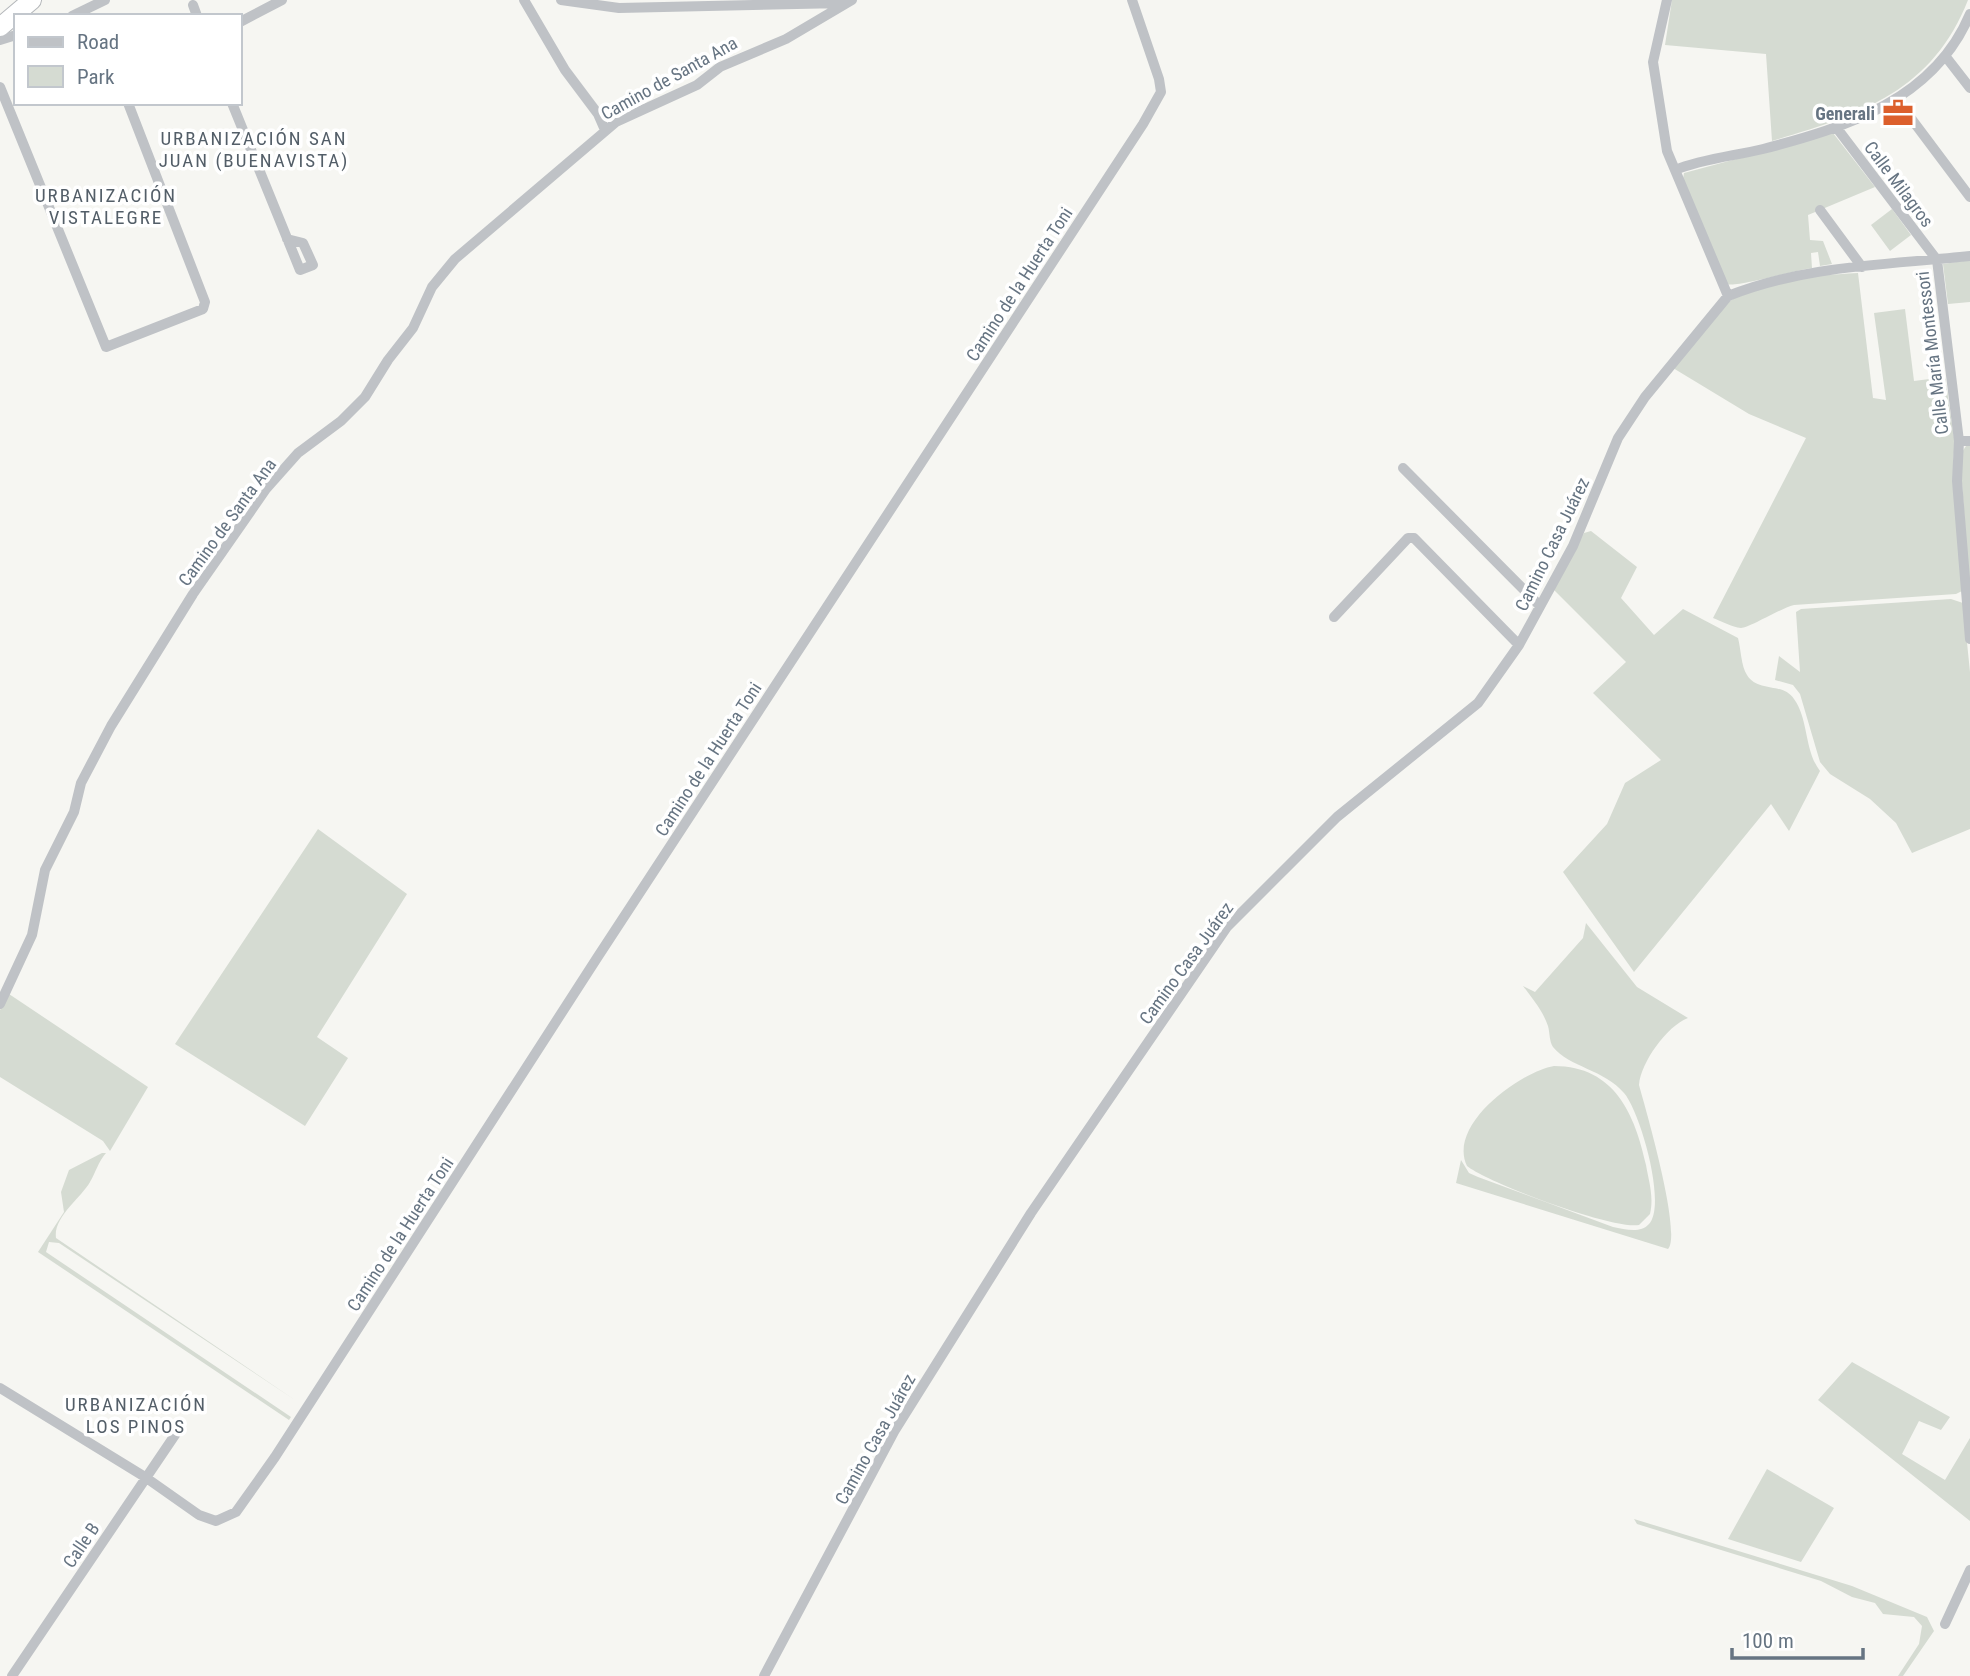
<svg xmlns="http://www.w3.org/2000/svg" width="1970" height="1676" viewBox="0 0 1970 1676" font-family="'Roboto Condensed',sans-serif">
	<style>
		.green { fill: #d5dbd2 }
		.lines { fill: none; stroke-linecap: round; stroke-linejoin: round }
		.highway-casing { stroke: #b4b7ba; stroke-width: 20 }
		.street { stroke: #bfc2c6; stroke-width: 10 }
		.highway { stroke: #fff; stroke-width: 18 }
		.labels { text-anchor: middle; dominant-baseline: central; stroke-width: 7; stroke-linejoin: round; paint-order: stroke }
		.street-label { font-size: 18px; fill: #667482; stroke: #fff }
		.poi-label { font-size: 18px; font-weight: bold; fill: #667482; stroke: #fff; text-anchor: end }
		.neighbourhood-label { font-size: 19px; letter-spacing: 2px; fill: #535e68; stroke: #fff }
	</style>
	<rect width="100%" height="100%" fill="#f6f6f2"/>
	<path class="green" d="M 1672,0 L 1968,0 C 1932,92 1859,115 1772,141 L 1766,54 L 1665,45 Z
		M 1833,133 L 1875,187 L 1808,215 L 1810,240 L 1823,241 L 1832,264 L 1820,266 L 1818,252 L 1811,253 L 1812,268 C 1796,270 1735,288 1727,284 L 1683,179 L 1684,173 Z
		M 1892,209 L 1911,235 L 1890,251 L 1871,225 Z
		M 1970,260 L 1970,302 L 1948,304 L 1943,264 Z
		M 1858,273 L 1873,398 L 1886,400 L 1874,313 L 1905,309 L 1914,381 L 1945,377 L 1955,444 L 1953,461 L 1962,591 L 1956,594 L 1794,605 C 1779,609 1749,628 1741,628 C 1732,627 1721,621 1713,618 L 1806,438 L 1749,414 L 1673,368 C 1691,347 1709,318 1730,301 C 1765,275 1817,276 1858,273 Z
		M 1968,443 L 1970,443 L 1970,596 L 1960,455 Z
		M 1591,531 L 1637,567 L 1621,598 L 1654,635 L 1683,609 L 1738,638 C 1741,649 1741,666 1747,675 C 1758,693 1783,682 1794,699 C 1809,720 1804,750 1820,771 L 1789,831 L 1771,804 L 1634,972 L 1563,872 L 1607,824 L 1625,783 L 1661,760 L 1593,693 L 1626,662 L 1554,590 L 1584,533 Z
		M 1951,599 L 1963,603 L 1970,672 L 1970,829 L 1912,853 L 1896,823 L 1870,799 L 1830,774 L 1820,762 L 1800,694 L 1793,685 L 1775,680 L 1779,656 L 1800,672 L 1796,612 L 1801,609 Z
		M 318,829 L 407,894 L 317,1037 L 348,1058 L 305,1126 L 175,1044 Z
		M 1586,923 L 1637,987 L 1688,1018 C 1667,1026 1641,1062 1639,1085 C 1646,1110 1682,1234 1668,1249 L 1456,1183 L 1461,1160 L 1469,1173 L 1478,1177 L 1613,1227 C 1625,1229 1640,1234 1649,1224 C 1667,1205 1640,1111 1624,1093 C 1605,1070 1569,1067 1553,1047 C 1549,1041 1550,1033 1548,1026 C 1543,1011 1532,998 1523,986 L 1535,992 L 1583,938 Z
		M 9,994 L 148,1087 L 110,1151 L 103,1141 L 0,1077 L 0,1010 Z
		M 1554,1066 C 1615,1066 1635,1115 1646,1165 C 1649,1182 1654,1197 1650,1214 L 1639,1225 C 1614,1230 1488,1183 1467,1166 C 1447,1125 1520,1072 1554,1066 Z
		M 102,1153 L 106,1153 C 98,1162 96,1172 90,1182 C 81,1198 53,1217 56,1238 L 295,1400 L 59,1243 L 49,1242 L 46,1252 L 291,1417 L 289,1420 L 38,1252 L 64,1212 L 61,1192 L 69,1170 Z
		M 1852,1362 L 1950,1417 L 1941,1430 L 1919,1421 L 1902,1454 L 1945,1480 L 1970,1438 L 1970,1521 L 1818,1400 Z
		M 1767,1469 L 1834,1508 L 1801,1562 L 1728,1539 Z
		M 1634,1519 L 1852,1586 L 1927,1617 L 1934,1631 L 1903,1676 L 1898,1676 L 1919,1644 L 1922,1626 L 1914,1617 L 1883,1614 L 1875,1603 L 1852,1597 L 1821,1581 L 1637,1524 Z"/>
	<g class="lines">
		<g class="highway-casing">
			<path id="highway" d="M 0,27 L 32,0"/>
		</g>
		<path class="street" d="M 524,0 L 565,70 L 598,114 L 605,130
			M 561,0 L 619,8 L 843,3
			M 1667,0 L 1653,62 L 1667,151 L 1675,170
			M 193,5 L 197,16
			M 72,16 L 105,0
			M 240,22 L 282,0
			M 0,40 L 16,35
			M 1946,57 L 1970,88
			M 0,87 L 106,347 L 203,309 L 205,302 L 128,103
			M 1898,101 L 1970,197
			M 232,103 L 300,270 L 313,265 L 303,243 L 287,239
			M 1836,127 L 1937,260 L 1959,441 L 1957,481 L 1970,639
			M 1820,210 L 1862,267
			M 1728,296 C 1805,265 1888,265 1970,256
			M 1959,441 L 1970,441
			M 1403,468 L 1540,606
			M 1334,617 L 1408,538 L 1414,538 L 1519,645
			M 0,1004 L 32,935 L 45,870 L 74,812 L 81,783 L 111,726 L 193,594 L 266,489 L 298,453 L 341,421 L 365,397 L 388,360 L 413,328 L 432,287 L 455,259 L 616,122 L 697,85 L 720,67 L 786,39 L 852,0
			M 0,1388 L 145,1477 L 199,1515 L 216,1521 L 236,1512 L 275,1457 L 597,958 L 1143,124 L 1161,92 L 1159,79 L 1132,0
			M 1945,1624 L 1970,1570
			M 12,1676 L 177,1432
			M 764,1676 L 895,1430 L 1031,1213 L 1227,927 L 1337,817 L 1478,703 L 1519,645 L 1573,546 L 1618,438 L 1645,397 L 1728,296 L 1675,170 C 1702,159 1734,156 1763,149 C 1847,127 1934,100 1970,14"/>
		<use href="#highway" class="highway"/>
	</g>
	<defs>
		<g id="office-bare" transform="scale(2.415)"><path d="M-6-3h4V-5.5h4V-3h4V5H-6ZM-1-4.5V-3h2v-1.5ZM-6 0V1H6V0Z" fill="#dc5f2c" stroke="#fff" stroke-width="2.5" paint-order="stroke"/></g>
	</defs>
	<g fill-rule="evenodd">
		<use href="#office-bare" x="1898" y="113"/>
	</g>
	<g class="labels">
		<g class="street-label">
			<text transform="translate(669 78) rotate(-29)">Camino de Santa Ana</text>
			<text transform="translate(1899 184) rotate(53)">Calle Milagros</text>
			<text transform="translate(1019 284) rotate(-57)">Camino de la Huerta Toni</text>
			<text transform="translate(1932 353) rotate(-97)">Calle María Montessori</text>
			<text transform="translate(227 522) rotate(-54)">Camino de Santa Ana</text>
			<text transform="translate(1552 544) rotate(-64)">Camino Casa Juárez</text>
			<text transform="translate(708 759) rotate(-57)">Camino de la Huerta Toni</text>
			<text transform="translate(1186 963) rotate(-54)">Camino Casa Juárez</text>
			<text transform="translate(400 1234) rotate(-57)">Camino de la Huerta Toni</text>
			<text transform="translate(875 1439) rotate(-61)">Camino Casa Juárez</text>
			<text transform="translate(81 1545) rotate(-56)">Calle B</text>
		</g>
		<g class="poi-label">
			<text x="1875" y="113">Generali</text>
		</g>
		<g class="neighbourhood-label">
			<text x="254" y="138">URBANIZACIÓN SAN<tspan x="254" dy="22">JUAN (BUENAVISTA)</tspan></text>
			<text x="106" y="195">URBANIZACIÓN<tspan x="106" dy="22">VISTALEGRE</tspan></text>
			<text x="136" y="1404">URBANIZACIÓN<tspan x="136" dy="22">LOS PINOS</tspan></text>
		</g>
	</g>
	<rect x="14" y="14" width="228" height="91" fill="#ffffff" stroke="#c2c7cd" stroke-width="2"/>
	<rect x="28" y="37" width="35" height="10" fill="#bfc2c6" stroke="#c2c7cd" stroke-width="2"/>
	<text x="77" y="49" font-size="21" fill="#667482">Road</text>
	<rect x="28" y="66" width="35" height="21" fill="#d5dbd2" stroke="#c2c7cd" stroke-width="2"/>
	<text x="77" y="84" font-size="21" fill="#667482">Park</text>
	<path d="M1732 1648v10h131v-10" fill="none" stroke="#667482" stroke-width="3.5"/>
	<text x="1742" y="1648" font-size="21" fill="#667482" stroke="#ffffff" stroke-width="5" paint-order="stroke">100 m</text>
</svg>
